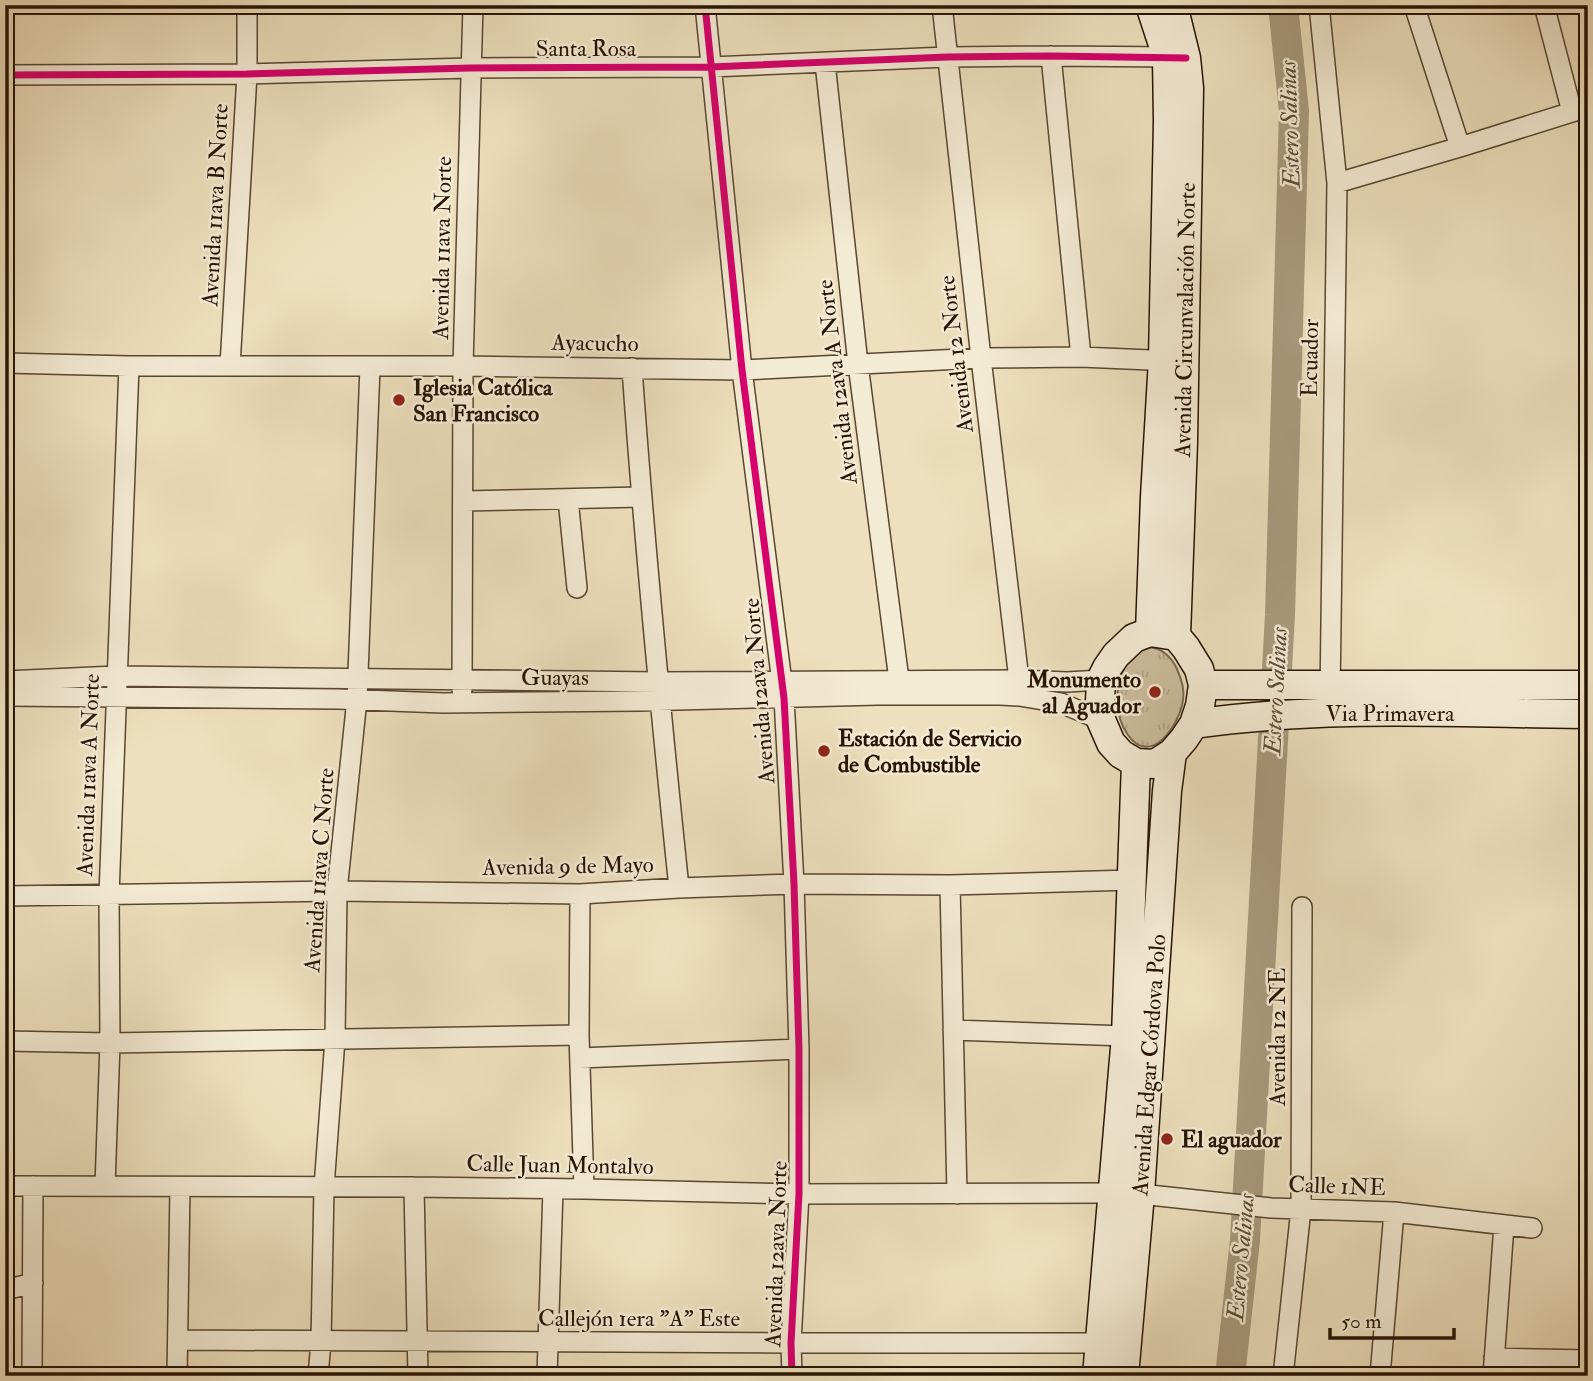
<svg xmlns="http://www.w3.org/2000/svg" width="1593" height="1381" viewBox="0 0 1593 1381" font-family="'IM FELL Double Pica',serif">
	<style>
		.grass { fill: url(#grass-tufts); stroke: #7a6851; stroke-width: 2 }
		.lines { fill: none; stroke-linecap: round; stroke-linejoin: round }
		.river { stroke: #aa9a7f; stroke-width: 30 }
		.street-casing { stroke: #594632; stroke-width: 22 }
		.secondary-casing { stroke: #271304; stroke-width: 31 }
		.street { stroke: #f4ebd5; stroke-width: 19 }
		.secondary { stroke: #f4ebd5; stroke-width: 28 }
		.cycleway-casing { stroke: #f4ebd5; stroke-width: 11 }
		.cycleway { stroke: #d6006c; stroke-width: 7 }
		.poi-dot { fill: #8f2418; stroke: #f4ebd5; stroke-width: 2.5 }
		.labels { text-anchor: middle; dominant-baseline: central; stroke-width: 5; stroke-linejoin: round; paint-order: stroke }
		.street-label { font-size: 23px; fill: #271304; stroke: #f4ebd5 }
		.poi-label { font-size: 23px; font-weight: bold; fill: #271304; stroke: #f4ebd5; text-anchor: start }
		.water-label { font-size: 24px; font-style: italic; fill: #5b4935; stroke: #f4ebd5 }
	</style>
	<defs>
		<pattern id="grass-tufts" width="24" height="20" patternUnits="userSpaceOnUse" patternTransform="scale(1.75)"><rect width="24" height="20" fill="#ccbd9e"/><path d="M3 7l-1-3M5 7V3M7 7l1-3M15 17l-1-3M17 17v-4M19 17l1-3" fill="none" stroke="#afa286"/></pattern>
	</defs>
	<rect width="100%" height="100%" fill="#eee0be"/>
	<filter id="stains"><feTurbulence type="fractalNoise" baseFrequency=".00286" numOctaves="4"/><feColorMatrix values="0 0 0 0 .2 0 0 0 0 .09 0 0 0 0 .02 0 0 0 .5 -.17"/></filter>
	<radialGradient id="worn" r=".72"><stop offset=".6" stop-color="#630" stop-opacity="0"/><stop offset="1" stop-color="#630" stop-opacity=".3"/></radialGradient>
	<path class="grass" d="M 1148,647 C 1162,648 1171,656 1177,669 C 1181,678 1185,690 1183,700 C 1180,724 1151,768 1128,735 C 1114,716 1114,683 1127,663 C 1133,655 1140,651 1148,647 Z"/>
	<g class="lines">
		<path class="river" d="M 1230,1376 L 1245,1240 L 1280,615 L 1294,111 L 1283,5"/>
		<g class="street-casing">
			<path id="street" d="M 705,5 L 742,370 L 784,698 L 794,884 L 799,1049 L 799,1194 L 791,1343 L 792,1376
				M 942,5 L 981,358 L 1019,680 L 1019,692
				M 1319,5 L 1337,183 L 1330,696
				M 1414,5 L 1460,147 L 1588,107
				M 1544,5 L 1572,112
				M 1051,56 L 1081,357
				M 825,63 L 858,364 L 899,680 L 898,691
				M 5,75 L 247,74 L 470,68 L 711,67 L 947,57 L 1051,56 L 1176,57
				M 1337,183 L 1460,147
				M 5,363 L 129,366 L 463,366 L 742,370 L 981,358 L 1081,357 L 1173,361
				M 230,366 L 247,74 L 247,5
				M 632,368 C 644,541 661,715 679,888
				M 568,499 L 577,588
				M 464,501 L 641,497
				M 5,681 L 116,676 L 658,682 L 1019,680 L 1067,682 L 1101,680
				M 462,690 L 463,366 L 473,5
				M 5,696 L 338,699 L 443,703 L 639,701 L 877,695 L 1000,695 L 1019,696 L 1061,703 L 1101,720
				M 950,885 L 957,1194
				M 580,894 L 579,1035 L 584,1189
				M 5,896 L 337,891 L 580,894 L 679,888 L 794,884 L 950,885 L 1132,880
				M 953,1030 L 1126,1036
				M 5,1041 L 110,1043 L 579,1035
				M 580,1058 L 799,1049
				M 5,1186 L 414,1187 L 584,1189 L 799,1194 L 1114,1193
				M 105,1186 L 110,1043 L 109,895 L 129,366
				M 414,1187 L 418,1376
				M 1140,1194 L 1271,1208 L 1394,1212 L 1532,1228
				M 5,1290 L 33,1283
				M 178,1340 L 791,1343 L 1100,1343
				M 1494,1358 L 1588,1360
				M 32,1376 L 33,1186
				M 177,1376 L 180,1187
				M 318,1376 L 321,1342 L 324,1187 L 335,1039 L 337,891 L 357,699 L 370,367
				M 547,1376 L 553,1189
				M 1283,1376 L 1301,1209 L 1302,907
				M 1380,1376 L 1394,1212
				M 1493,1376 L 1504,1225"/>
		</g>
		<g class="secondary-casing">
			<path id="secondary" d="M 1173,5 L 1186,58 L 1189,88 L 1183,442 L 1176,636
				M 1150,632 L 1155,497 L 1163,359 L 1168,122 L 1167,57 L 1150,5
				M 1150,632 L 1176,636 L 1186,648 L 1199,669 L 1203,685 L 1200,706 L 1194,724 L 1184,739 L 1172,753 L 1155,764 L 1136,763 L 1121,754 L 1111,743 L 1101,720 L 1100,702 L 1101,680 L 1107,668 L 1116,655 L 1134,638 Z
				M 1203,685 L 1588,685
				M 1194,724 C 1324,705 1457,713 1588,714
				M 1097,1376 L 1126,1036 L 1136,763
				M 1124,1376 L 1140,1194 L 1167,791 L 1172,753"/>
		</g>
		<use href="#street" class="street"/>
		<use href="#secondary" class="secondary"/>
		<g class="cycleway-casing">
			<path id="cycleway" d="M 705,5 L 742,370 L 784,698 L 794,884 L 799,1049 L 799,1194 L 791,1343 L 792,1376
				M 5,75 L 247,74 L 470,68 L 711,67 L 947,57 L 1051,56 L 1186,58"/>
		</g>
		<use href="#cycleway" class="cycleway"/>
	</g>
	<g class="poi-dot">
		<circle cx="399" cy="400" r="7"/>
		<circle cx="1155" cy="692" r="7"/>
		<circle cx="824" cy="751" r="7"/>
		<circle cx="1167" cy="1139" r="7"/>
	</g>
	<g class="labels">
		<g class="street-label">
			<text x="586" y="48">Santa Rosa</text>
			<text transform="translate(215 205) rotate(-87)">Avenida 11ava B Norte</text>
			<text transform="translate(442 248) rotate(-89)">Avenida 11ava Norte</text>
			<text transform="translate(1185 320) rotate(-89)">Avenida Circunvalación Norte</text>
			<text transform="translate(595 343) rotate(1)">Ayacucho</text>
			<text transform="translate(956 354) rotate(-97)">Avenida 12 Norte</text>
			<text transform="translate(1310 358) rotate(-89)">Ecuador</text>
			<text transform="translate(837 382) rotate(-97)">Avenida 12ava A Norte</text>
			<text x="555" y="677">Guayas</text>
			<text transform="translate(759 691) rotate(-95)">Avenida 12ava Norte</text>
			<text x="1390" y="713">Via Primavera</text>
			<text transform="translate(88 775) rotate(-88)">Avenida 11ava A Norte</text>
			<text transform="translate(568 866) rotate(-1)">Avenida 9 de Mayo</text>
			<text transform="translate(319 870) rotate(-86)">Avenida 11ava C Norte</text>
			<text transform="translate(1277 1037) rotate(-90)">Avenida 12 NE</text>
			<text transform="translate(1149 1065) rotate(-86)">Avenida Edgar Córdova Polo</text>
			<text transform="translate(560 1165) rotate(1)">Calle Juan Montalvo</text>
			<text transform="translate(1337 1186) rotate(2)">Calle 1NE</text>
			<text transform="translate(776 1254) rotate(-88)">Avenida 12ava Norte</text>
			<text x="639" y="1318">Callejón 1era "A" Este</text>
		</g>
		<g class="poi-label">
			<text x="413" y="387">Iglesia Católica<tspan x="413" dy="26">San Francisco</tspan></text>
			<text x="1141" y="679" text-anchor="end">Monumento<tspan x="1141" dy="26">al Aguador</tspan></text>
			<text x="838" y="738">Estación de Servicio<tspan x="838" dy="26">de Combustible</tspan></text>
			<text x="1181" y="1139">El aguador</text>
		</g>
		<g class="water-label">
			<text transform="translate(1290 124) rotate(-92)">Estero Salinas</text>
			<text transform="translate(1276 691) rotate(-87)">Estero Salinas</text>
			<text transform="translate(1241 1257) rotate(-85)">Estero Salinas</text>
		</g>
	</g>
	<rect width="1593" height="1381" fill="none" stroke="#eee0be" stroke-width="28"/>
	<rect x="7" y="7" width="1579" height="1367" fill="none" stroke="#271304" stroke-width="3.5"/>
	<rect x="14" y="14" width="1565" height="1353" fill="none" stroke="#271304" stroke-width="2"/>
	<path d="M1330 1328v10h124v-10" fill="none" stroke="#271304" stroke-width="3.5"/>
	<text x="1341" y="1328" font-size="21" fill="#271304" stroke="#f4ebd5" stroke-width="5" paint-order="stroke">50 m</text>
	<rect width="100%" height="100%" filter="url(#stains)"/>
	<rect width="100%" height="100%" fill="url(#worn)"/>
</svg>
